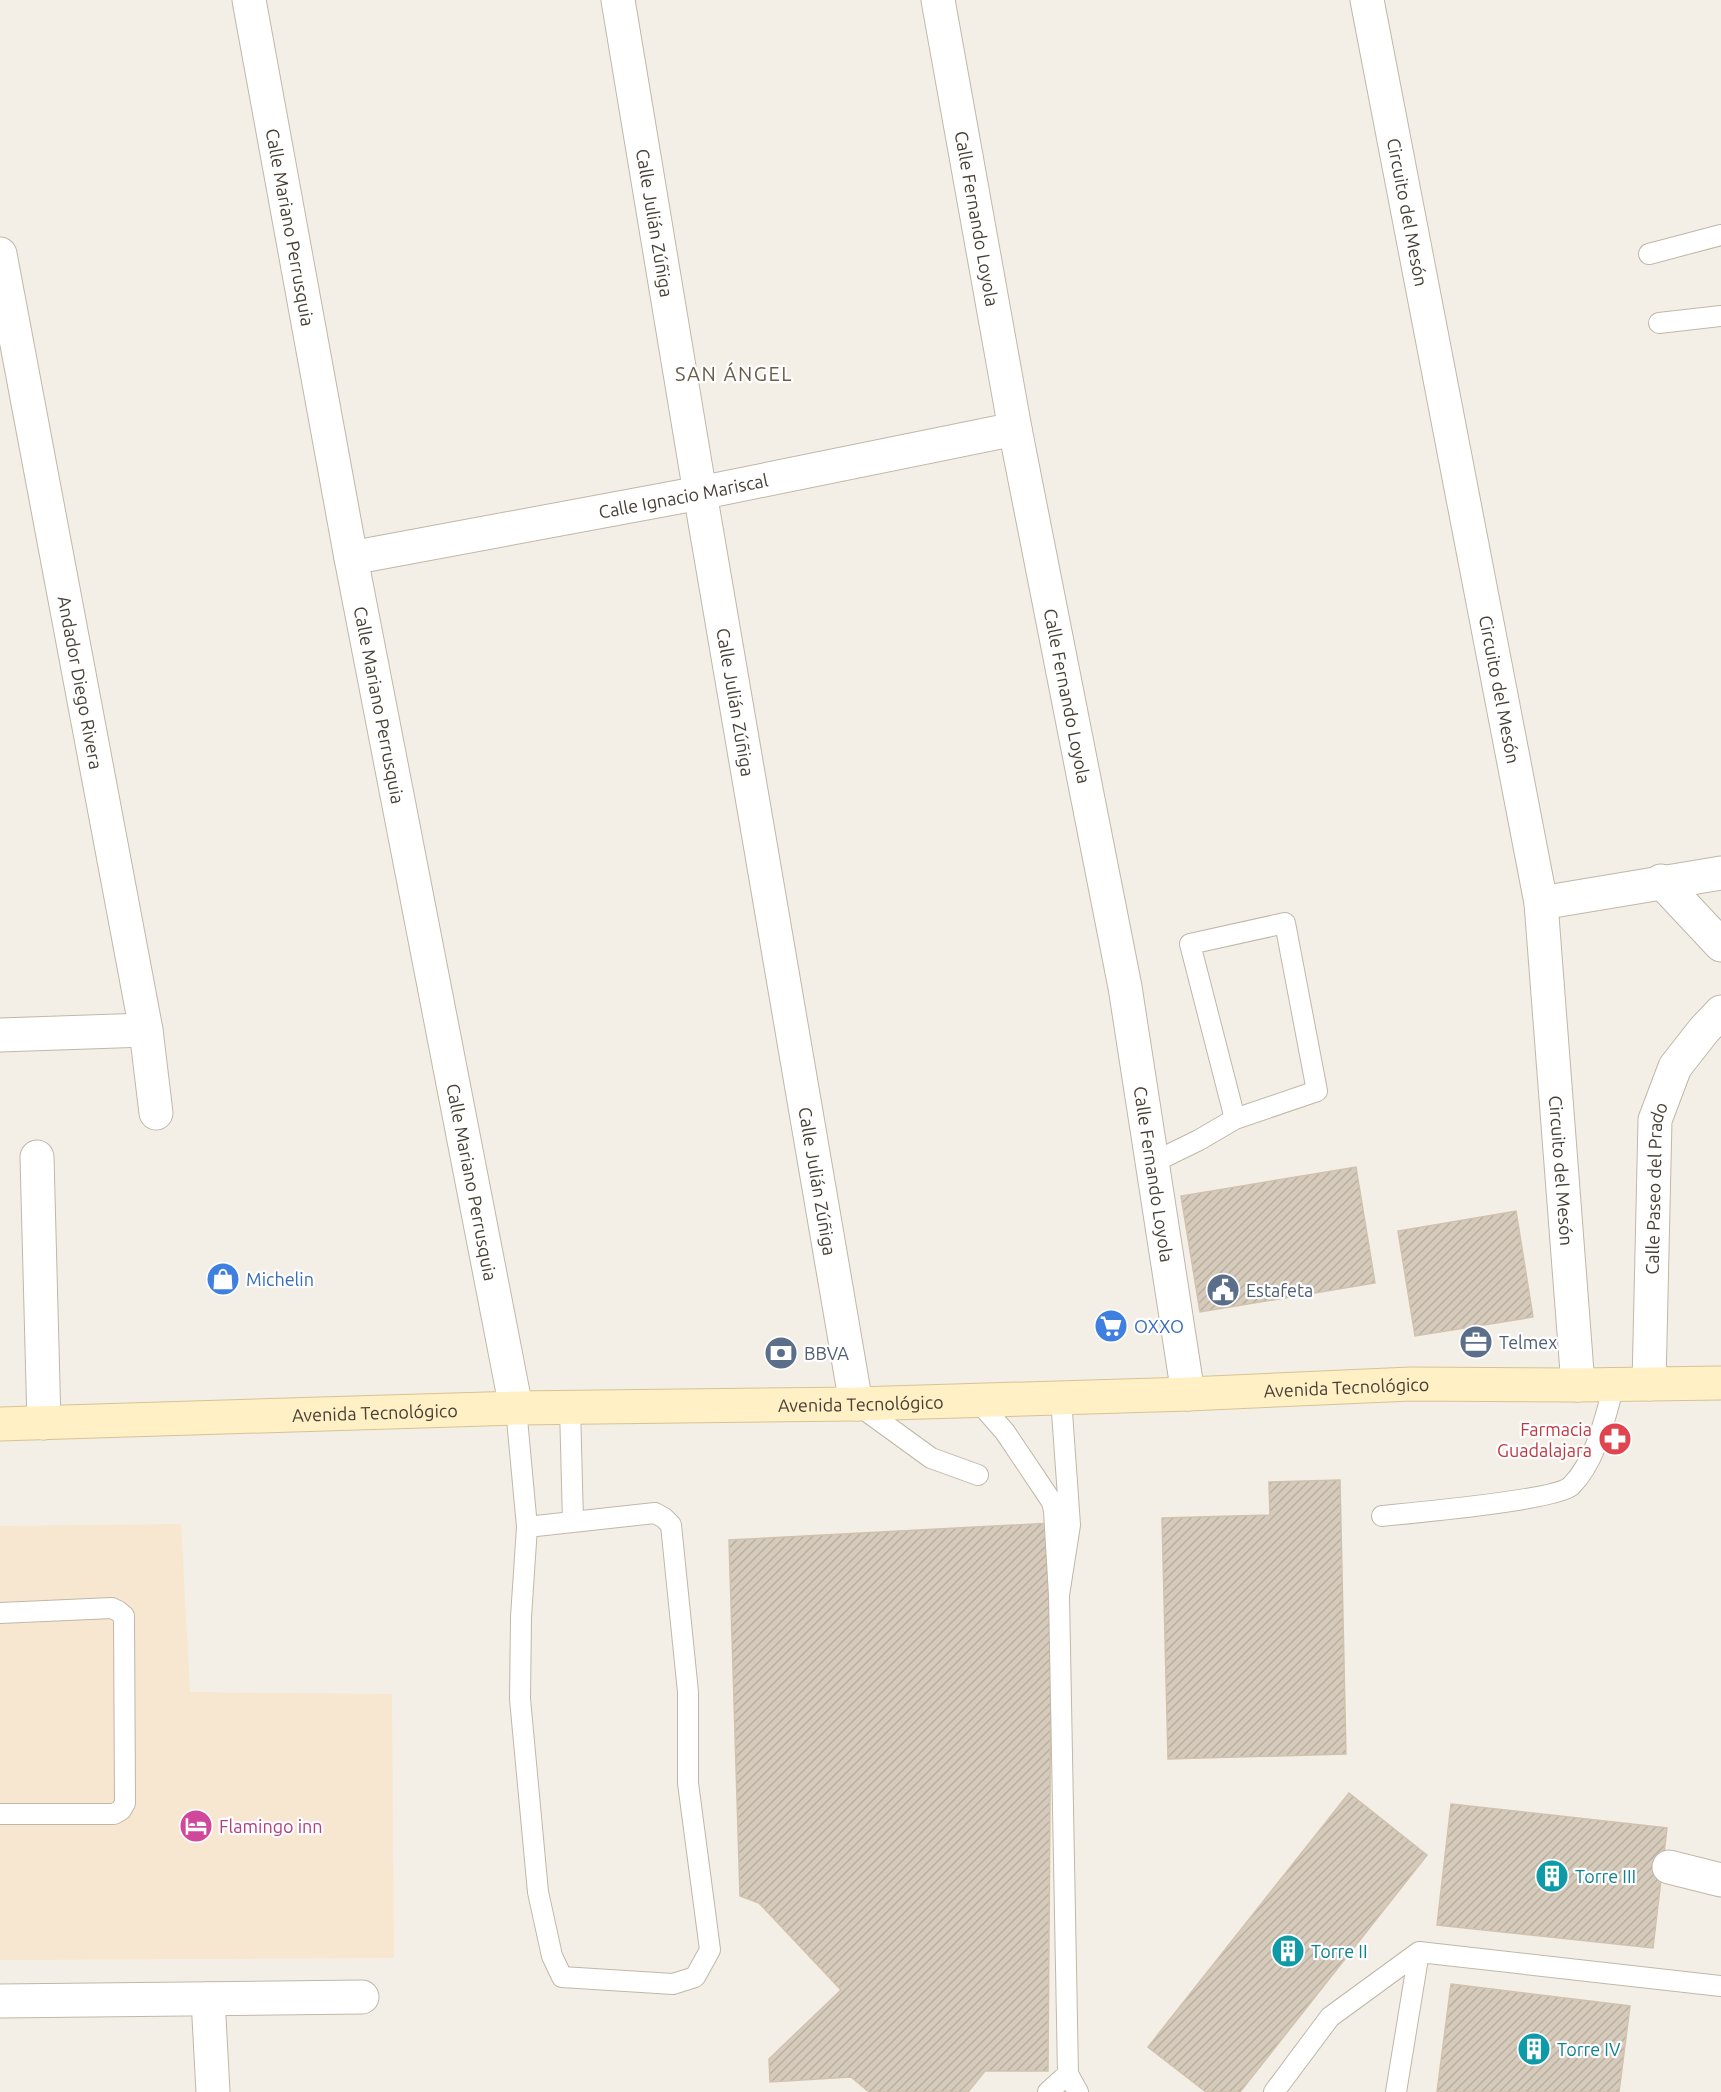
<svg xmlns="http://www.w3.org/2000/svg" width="1721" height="2092" viewBox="0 0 1721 2092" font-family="Ubuntu,sans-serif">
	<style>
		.commercial { fill: #f7e6d0 }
		.building { fill: url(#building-hatch); stroke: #d1c2ae; stroke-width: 1.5 }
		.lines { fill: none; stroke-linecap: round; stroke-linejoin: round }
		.lane-casing { stroke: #c0b7a8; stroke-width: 22 }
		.street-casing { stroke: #c0b7a8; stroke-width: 35 }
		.secondary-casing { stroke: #d6c394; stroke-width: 35 }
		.lane { stroke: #fff; stroke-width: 20 }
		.street { stroke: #fff; stroke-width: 33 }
		.secondary { stroke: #fff0c5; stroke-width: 33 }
		.labels { text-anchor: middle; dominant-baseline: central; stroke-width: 4.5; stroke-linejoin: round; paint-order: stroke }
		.street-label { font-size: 18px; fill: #473f35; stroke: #fff }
		.shop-label { font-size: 18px; fill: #366cbe; stroke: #fff; text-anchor: start }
		.service-label { font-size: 18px; fill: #4e5e75; stroke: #fff; text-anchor: start }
		.health-label { font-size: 18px; fill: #be3a42; stroke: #fff; text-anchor: end }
		.hotel-label { font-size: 18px; fill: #b23c85; stroke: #fff; text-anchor: start }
		.culture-label { font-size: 18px; fill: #0d838f; stroke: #fff; text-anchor: start }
		.neighbourhood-label { font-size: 20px; letter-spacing: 1.5px; fill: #6a5d4c; stroke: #fff }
	</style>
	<defs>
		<pattern id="building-hatch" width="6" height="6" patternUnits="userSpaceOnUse" patternTransform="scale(1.5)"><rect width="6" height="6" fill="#d6cbbb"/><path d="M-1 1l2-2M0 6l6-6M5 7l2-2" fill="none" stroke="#b9afa1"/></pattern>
	</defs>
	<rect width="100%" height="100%" fill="#f4efe6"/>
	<path class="commercial" d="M 181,1524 L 190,1692 L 392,1694 L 394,1958 L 0,1960 L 0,1526 Z"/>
	<path class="building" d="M 1356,1167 L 1375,1283 L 1200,1312 L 1181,1196 Z
		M 1516,1211 L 1533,1317 L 1415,1336 L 1398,1231 Z
		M 1340,1480 L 1346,1754 L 1168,1759 L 1162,1518 L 1270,1515 L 1269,1482 Z
		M 1052,1523 L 1048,2071 L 985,2071 L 968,2092 L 869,2092 L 851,2077 L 770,2082 L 769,2059 L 841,1990 L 759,1903 L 740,1896 L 729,1540 Z
		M 1349,1793 L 1427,1855 L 1240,2092 L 1206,2092 L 1148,2047 Z
		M 1451,1804 L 1667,1828 L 1653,1948 L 1437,1925 Z
		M 1451,1984 L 1630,2006 L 1619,2092 L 1437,2092 Z"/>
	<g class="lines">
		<g class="lane-casing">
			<path id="lane" d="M 1649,254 L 1721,235
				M 1659,323 L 1721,316
				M 1152,1163 L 1199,1140 L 1235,1119 L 1317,1091 L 1285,923 L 1190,944 L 1235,1119
				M 977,1400 L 1005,1432 L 1052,1502 L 1054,1511 L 1059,1595 L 1070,1525 L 1061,1398
				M 858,1405 L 931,1458 L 978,1475
				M 516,1408 L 527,1527 L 521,1617 L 520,1699 L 538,1892 L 552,1956 L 562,1977 L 673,1984 L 695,1977 L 710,1950 L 688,1783 L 688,1692 L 671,1525 L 664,1518 L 655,1513 L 527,1527
				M 570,1408 L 573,1521
				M 1382,1516 C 1412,1513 1556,1500 1571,1486 C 1596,1461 1605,1418 1614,1385
				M 1059,1595 L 1068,2074 L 1078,2092
				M 0,1613 L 112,1608 L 118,1611 L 124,1616 L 125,1803 L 121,1810 L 114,1814 L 0,1814
				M 1048,2092 L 1068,2074
				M 1274,2092 L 1330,2017 L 1419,1952 L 1721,1986
				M 1396,2092 L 1419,1952"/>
		</g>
		<g class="street-casing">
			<g id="street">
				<path id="s1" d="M 249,0 L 351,558 L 516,1408"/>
				<path id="s2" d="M 618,0 L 700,493 L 856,1404"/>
				<path id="s3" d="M 938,0 L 1015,429 L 1125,987 L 1188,1394"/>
				<path id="s4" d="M 1367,0 L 1541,903 L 1578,1385"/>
				<path id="s5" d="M 0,254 L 146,1030 L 156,1113"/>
				<path id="s6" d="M 351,558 L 700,493 L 1015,429"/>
				<path d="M 1661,881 L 1721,945"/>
				<path d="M 1541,903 L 1721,873"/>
				<path d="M 0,1035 L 146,1030"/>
				<path d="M 37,1157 L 44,1423"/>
				<path id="s7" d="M 1649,1384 L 1655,1120 L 1675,1067 L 1704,1030 L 1721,1012"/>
				<path d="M 1669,1867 L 1721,1880"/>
				<path d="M 208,1999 L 213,2092"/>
				<path d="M 0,2001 L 362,1997"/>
			</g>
		</g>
		<g class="secondary-casing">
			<g id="secondary">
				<path id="s8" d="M 0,1424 L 516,1408 L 856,1404 L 1188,1394 L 1411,1384 L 1578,1385 L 1721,1383"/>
			</g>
		</g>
		<use href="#lane" class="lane"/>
		<use href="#street" class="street"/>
		<use href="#secondary" class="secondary"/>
	</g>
	<defs>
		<g id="shop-disc" transform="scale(1.725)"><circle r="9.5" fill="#3f7fe0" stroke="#fff"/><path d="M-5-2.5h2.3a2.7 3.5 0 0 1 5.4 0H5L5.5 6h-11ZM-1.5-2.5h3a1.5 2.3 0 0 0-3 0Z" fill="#fff"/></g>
		<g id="civic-disc" transform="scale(1.725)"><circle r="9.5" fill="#5c6f8a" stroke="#fff"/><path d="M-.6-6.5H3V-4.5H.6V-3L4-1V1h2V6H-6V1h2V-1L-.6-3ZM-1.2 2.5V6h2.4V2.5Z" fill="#fff"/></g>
		<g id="supermarket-disc" transform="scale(1.725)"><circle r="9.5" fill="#3f7fe0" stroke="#fff"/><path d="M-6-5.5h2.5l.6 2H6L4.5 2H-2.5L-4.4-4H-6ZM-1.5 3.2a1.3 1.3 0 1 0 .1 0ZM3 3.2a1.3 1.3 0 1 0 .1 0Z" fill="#fff"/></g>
		<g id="office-disc" transform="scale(1.725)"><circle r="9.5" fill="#5c6f8a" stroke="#fff"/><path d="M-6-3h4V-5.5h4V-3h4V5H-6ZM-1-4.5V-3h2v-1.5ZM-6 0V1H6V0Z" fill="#fff"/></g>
		<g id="bank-disc" transform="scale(1.725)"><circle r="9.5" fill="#5c6f8a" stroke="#fff"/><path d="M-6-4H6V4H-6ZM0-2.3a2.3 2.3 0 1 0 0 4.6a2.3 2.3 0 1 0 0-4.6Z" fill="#fff"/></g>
		<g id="pharmacy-disc" transform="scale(1.725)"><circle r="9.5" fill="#e0444e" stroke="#fff"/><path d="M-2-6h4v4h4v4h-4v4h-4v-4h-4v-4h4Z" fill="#fff"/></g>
		<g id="hotel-disc" transform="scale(1.725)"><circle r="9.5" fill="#d1479c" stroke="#fff"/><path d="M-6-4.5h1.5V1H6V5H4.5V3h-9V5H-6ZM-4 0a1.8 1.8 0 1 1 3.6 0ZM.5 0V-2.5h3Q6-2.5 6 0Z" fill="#fff"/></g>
		<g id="building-disc" transform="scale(1.725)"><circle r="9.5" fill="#0f9aa8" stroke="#fff"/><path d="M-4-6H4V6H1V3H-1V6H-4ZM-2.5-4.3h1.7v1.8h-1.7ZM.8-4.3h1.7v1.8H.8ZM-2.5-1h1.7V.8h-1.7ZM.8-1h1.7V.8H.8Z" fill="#fff"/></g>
	</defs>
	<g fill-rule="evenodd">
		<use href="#shop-disc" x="223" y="1279"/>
		<use href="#civic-disc" x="1223" y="1290"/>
		<use href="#supermarket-disc" x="1111" y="1326"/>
		<use href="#office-disc" x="1476" y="1342"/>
		<use href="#bank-disc" x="781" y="1353"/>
		<use href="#pharmacy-disc" x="1615" y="1439"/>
		<use href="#hotel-disc" x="196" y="1826"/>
		<use href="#building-disc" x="1552" y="1876"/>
		<use href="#building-disc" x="1288" y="1951"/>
		<use href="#building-disc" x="1534" y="2049"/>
	</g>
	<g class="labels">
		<g class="street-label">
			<text stroke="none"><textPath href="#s4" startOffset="216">Circuito del Mesón</textPath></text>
			<text stroke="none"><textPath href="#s3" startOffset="222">Calle Fernando Loyola</textPath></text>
			<text stroke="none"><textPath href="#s2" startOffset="226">Calle Julián Zúñiga</textPath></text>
			<text stroke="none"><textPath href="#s1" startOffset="231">Calle Mariano Perrusquia</textPath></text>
			<text stroke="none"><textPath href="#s6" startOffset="338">Calle Ignacio Mariscal</textPath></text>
			<text stroke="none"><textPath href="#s5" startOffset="436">Andador Diego Rivera</textPath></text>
			<text stroke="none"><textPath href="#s4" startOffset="702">Circuito del Mesón</textPath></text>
			<text stroke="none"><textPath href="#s3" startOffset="708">Calle Fernando Loyola</textPath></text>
			<text stroke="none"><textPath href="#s2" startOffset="712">Calle Julián Zúñiga</textPath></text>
			<text stroke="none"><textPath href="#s1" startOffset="717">Calle Mariano Perrusquia</textPath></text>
			<text stroke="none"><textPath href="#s4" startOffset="1188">Circuito del Mesón</textPath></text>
			<text stroke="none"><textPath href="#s3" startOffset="1194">Calle Fernando Loyola</textPath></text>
			<text stroke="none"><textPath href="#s2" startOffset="1198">Calle Julián Zúñiga</textPath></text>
			<text stroke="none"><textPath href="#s1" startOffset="1203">Calle Mariano Perrusquia</textPath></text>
			<text stroke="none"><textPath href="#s7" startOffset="196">Calle Paseo del Prado</textPath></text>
			<text stroke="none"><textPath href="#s8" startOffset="1347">Avenida Tecnológico</textPath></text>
			<text stroke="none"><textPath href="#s8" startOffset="861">Avenida Tecnológico</textPath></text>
			<text stroke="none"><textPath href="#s8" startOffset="375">Avenida Tecnológico</textPath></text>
		</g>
		<g class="shop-label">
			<text x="246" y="1279">Michelin</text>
			<text x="1134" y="1326">OXXO</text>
		</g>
		<g class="service-label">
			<text x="1246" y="1290">Estafeta</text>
			<text x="1499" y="1342">Telmex</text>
			<text x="804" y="1353">BBVA</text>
		</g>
		<g class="health-label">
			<text x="1592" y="1429">Farmacia<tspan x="1592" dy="21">Guadalajara</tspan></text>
		</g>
		<g class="hotel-label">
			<text x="219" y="1826">Flamingo inn</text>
		</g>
		<g class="culture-label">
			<text x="1575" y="1876">Torre III</text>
			<text x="1311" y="1951">Torre II</text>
			<text x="1557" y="2049">Torre IV</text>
		</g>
		<g class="neighbourhood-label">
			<text x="734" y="373">SAN ÁNGEL</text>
		</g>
	</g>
</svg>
